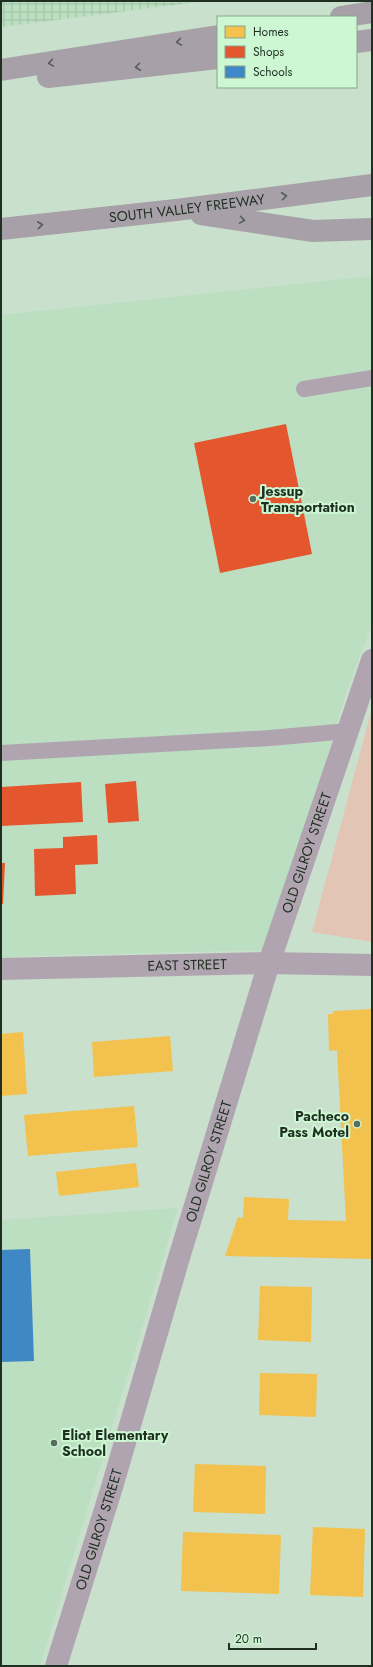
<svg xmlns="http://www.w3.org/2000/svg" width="373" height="1667" viewBox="0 0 373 1667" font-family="Jost,sans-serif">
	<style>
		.built { fill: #bbdfc0 }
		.industrial { fill: url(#industrial-grid) }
		.green { fill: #e3c5b6 }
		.homes { fill: #f2c14e }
		.shops { fill: #e4572e }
		.schools { fill: #3f88c5 }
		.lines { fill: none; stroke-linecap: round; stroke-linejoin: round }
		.service { stroke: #b1a4b1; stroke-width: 16 }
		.minor { stroke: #b1a4b1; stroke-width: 22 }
		.motorway { stroke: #a7a0a8; stroke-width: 22 }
		.oneway { stroke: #555c57 }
		.poi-dot { fill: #5a6d5d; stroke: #cdf6d2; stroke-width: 1.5 }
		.labels { text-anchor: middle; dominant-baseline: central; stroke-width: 4; stroke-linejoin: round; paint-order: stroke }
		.street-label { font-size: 14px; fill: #1f2f21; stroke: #cdf6d2 }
		.poi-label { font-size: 14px; font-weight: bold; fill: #1f2f21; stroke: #cdf6d2; text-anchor: start }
	</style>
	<defs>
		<pattern id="industrial-grid" width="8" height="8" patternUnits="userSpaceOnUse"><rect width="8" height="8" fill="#bbdfc0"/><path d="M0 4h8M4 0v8" fill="none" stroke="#a0c0a5"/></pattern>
	</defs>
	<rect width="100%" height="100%" fill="#c9e0cc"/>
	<path class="built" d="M 372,276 L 372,625 L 346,692 L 271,950 L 27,956 L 1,959 L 1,315 Z
		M 178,1208 L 40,1666 L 1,1666 L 1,1220 Z"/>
	<path class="industrial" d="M 1,1 L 206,1 L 1,27 Z"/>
	<path class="green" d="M 372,708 L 372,942 L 312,932 Z"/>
	<path class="homes" d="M 372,1009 L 372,1259 L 225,1256 L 238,1217 L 243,1218 L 244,1197 L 289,1199 L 288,1220 L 346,1221 L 337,1050 L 329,1051 L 328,1014 L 333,1014 L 333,1011 Z
		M 23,1032 L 27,1094 L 1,1096 L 1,1034 Z
		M 170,1036 L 173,1071 L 94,1077 L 92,1042 Z
		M 134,1106 L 138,1147 L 28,1156 L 24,1115 Z
		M 136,1163 L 139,1187 L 59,1196 L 56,1172 Z
		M 260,1286 L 312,1287 L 311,1342 L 258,1340 Z
		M 260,1373 L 317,1374 L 316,1417 L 259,1415 Z
		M 195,1464 L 266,1466 L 265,1514 L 193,1512 Z
		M 313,1527 L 365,1529 L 363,1597 L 310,1595 Z
		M 183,1532 L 281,1535 L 279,1594 L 181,1591 Z"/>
	<path class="shops" d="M 286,424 L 312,554 L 220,573 L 194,443 Z
		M 136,781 L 139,821 L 108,823 L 105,784 Z
		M 81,782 L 83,822 L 1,826 L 1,787 Z
		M 97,835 L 98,864 L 75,865 L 76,894 L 35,896 L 34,849 L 63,848 L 63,837 Z
		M 1,863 L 5,863 L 3,904 L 1,904 Z"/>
	<path class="schools" d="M 30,1249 L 34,1361 L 1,1362 L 1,1250 Z"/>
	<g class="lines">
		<path class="service" d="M 304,389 L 372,378
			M 1,753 L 270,738 L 348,731"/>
		<g class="minor">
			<path id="s1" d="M 1,969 L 269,963 L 372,965"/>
			<path id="s2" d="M 56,1666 L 112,1487 L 178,1261 L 269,963 L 372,660"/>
		</g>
		<g class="motorway">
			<path d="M 341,17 L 372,12"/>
			<path d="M 356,42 L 372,40"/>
			<path d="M 1,70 L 218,36"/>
			<path d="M 48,77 L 218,58"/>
			<path d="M 201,214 L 313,231 L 372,229"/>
			<path id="s3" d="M 1,229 L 176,210 L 372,185"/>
		</g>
	</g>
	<defs><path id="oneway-chevron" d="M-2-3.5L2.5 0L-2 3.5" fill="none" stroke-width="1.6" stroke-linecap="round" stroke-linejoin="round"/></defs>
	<g class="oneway">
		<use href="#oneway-chevron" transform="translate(179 42) rotate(171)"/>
		<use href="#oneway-chevron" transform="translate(51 63) rotate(171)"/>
		<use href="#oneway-chevron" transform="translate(138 67) rotate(173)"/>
		<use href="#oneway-chevron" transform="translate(284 196) rotate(-7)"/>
		<use href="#oneway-chevron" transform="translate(242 220) rotate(9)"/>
		<use href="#oneway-chevron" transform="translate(40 225) rotate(-6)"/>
	</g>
	<g class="poi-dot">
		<circle cx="253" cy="499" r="4"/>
		<circle cx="357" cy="1124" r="4"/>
		<circle cx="54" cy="1443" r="4"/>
	</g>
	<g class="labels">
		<g class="street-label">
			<text stroke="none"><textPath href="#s3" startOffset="187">SOUTH VALLEY FREEWAY</textPath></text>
			<text stroke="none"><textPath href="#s2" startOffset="851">OLD GILROY STREET</textPath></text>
			<text stroke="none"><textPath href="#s1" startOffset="186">EAST STREET</textPath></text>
			<text stroke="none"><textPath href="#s2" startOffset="527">OLD GILROY STREET</textPath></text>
			<text stroke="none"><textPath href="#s2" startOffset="143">OLD GILROY STREET</textPath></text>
		</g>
		<g class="poi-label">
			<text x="261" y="491">Jessup<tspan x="261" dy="16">Transportation</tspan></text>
			<text x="349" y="1116" text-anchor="end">Pacheco<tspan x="349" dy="16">Pass Motel</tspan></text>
			<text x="62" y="1435">Eliot Elementary<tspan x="62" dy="16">School</tspan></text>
		</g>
	</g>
	<rect width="373" height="1667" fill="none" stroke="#1f2f21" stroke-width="4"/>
	<rect x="217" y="16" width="140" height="72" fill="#cdf6d2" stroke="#87a68b"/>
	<rect x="225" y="26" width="20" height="12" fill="#f2c14e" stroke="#87a68b"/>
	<text x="253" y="36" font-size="12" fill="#1f2f21">Homes</text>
	<rect x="225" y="46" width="20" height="12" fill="#e4572e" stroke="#87a68b"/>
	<text x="253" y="56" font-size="12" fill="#1f2f21">Shops</text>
	<rect x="225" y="66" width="20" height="12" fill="#3f88c5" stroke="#87a68b"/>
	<text x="253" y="76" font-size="12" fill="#1f2f21">Schools</text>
	<path d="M229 1643v6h87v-6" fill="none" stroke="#1f2f21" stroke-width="2"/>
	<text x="235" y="1643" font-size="12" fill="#1f2f21" stroke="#cdf6d2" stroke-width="3" paint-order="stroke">20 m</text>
</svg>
